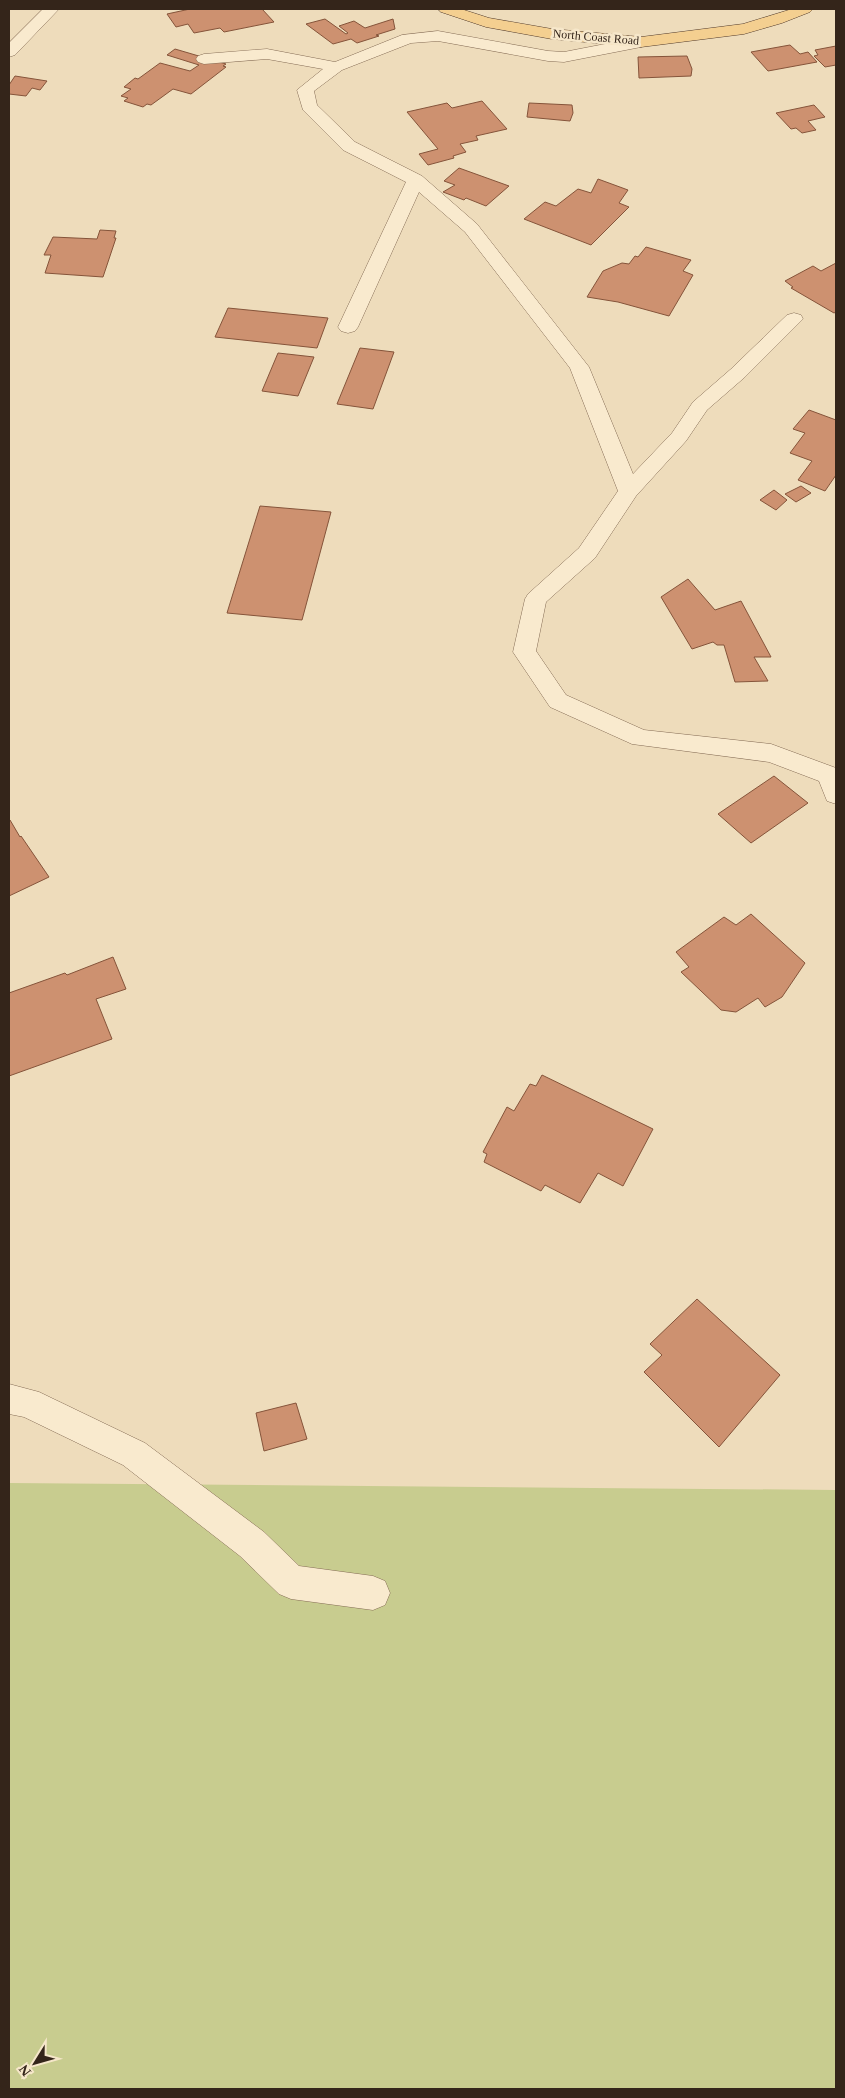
<svg xmlns="http://www.w3.org/2000/svg" width="845" height="2098" viewBox="0 0 845 2098" font-family="Georgia,serif">
	<style>
		.green { fill: #c8cc8f }
		.building { fill: #cd9170; stroke: #85543a }
		.lines { fill: none; stroke-linecap: round; stroke-linejoin: round }
		.minor-casing { stroke: #856c55; stroke-width: 1 }
		.major-casing { stroke: #523a2a; stroke-width: 1 }
		.minor { fill: #f9eace; fill-rule: evenodd }
		.major { fill: #f4cf90; fill-rule: evenodd }
		.labels { text-anchor: middle; dominant-baseline: central; stroke-width: 5; stroke-linejoin: round; paint-order: stroke }
		.far-street-label { font-size: 12px; fill: #34251a; stroke: #f6e7ca }
	</style>
	<rect width="100%" height="100%" fill="#eedcbb"/>
	<path class="green" d="M 9,1483 L 836,1490 L 836,2089 L 9,2089 Z"/>
	<path class="building" d="M 190,9 L 262,9 L 274,22 L 224,32 L 220,28 L 194,33 L 188,24 L 176,27 L 167,14 Z
		M 325,19 L 346,34 L 348,33 L 339,26 L 354,21 L 365,28 L 393,19 L 395,29 L 376,35 L 379,36 L 357,43 L 351,39 L 333,44 L 306,24 Z
		M 790,45 L 800,54 L 808,52 L 817,62 L 768,71 L 751,52 Z
		M 836,46 L 836,65 L 825,67 L 814,56 L 818,55 L 815,50 Z
		M 175,49 L 226,64 L 223,66 L 226,67 L 191,94 L 173,89 L 151,105 L 147,104 L 143,107 L 124,101 L 128,98 L 121,96 L 131,89 L 124,87 L 135,78 L 138,79 L 160,63 L 190,71 L 199,65 L 167,55 Z
		M 687,56 L 692,69 L 691,76 L 639,78 L 638,57 Z
		M 15,76 L 47,81 L 40,90 L 32,88 L 26,96 L 9,94 L 9,85 Z
		M 482,101 L 507,129 L 476,136 L 478,140 L 460,144 L 466,152 L 453,156 L 454,158 L 428,165 L 419,154 L 438,149 L 407,112 L 447,103 L 452,108 Z
		M 529,103 L 572,105 L 573,113 L 570,121 L 527,117 Z
		M 814,105 L 825,117 L 808,121 L 816,130 L 802,133 L 796,128 L 791,129 L 776,113 Z
		M 459,168 L 509,186 L 486,206 L 466,198 L 464,200 L 443,192 L 455,185 L 444,181 Z
		M 598,179 L 628,190 L 619,203 L 629,207 L 591,245 L 524,219 L 545,202 L 556,206 L 578,189 L 591,193 Z
		M 100,230 L 116,231 L 114,238 L 116,238 L 103,277 L 45,273 L 51,255 L 44,255 L 53,237 L 97,239 Z
		M 646,247 L 691,260 L 683,271 L 693,275 L 669,316 L 618,302 L 587,297 L 603,271 L 622,263 L 629,264 L 635,256 L 638,257 Z
		M 836,263 L 836,312 L 834,313 L 791,288 L 793,287 L 785,281 L 813,266 L 821,271 Z
		M 228,308 L 328,318 L 317,348 L 215,337 Z
		M 360,348 L 394,352 L 373,409 L 337,404 Z
		M 278,353 L 314,357 L 298,396 L 262,391 Z
		M 809,410 L 836,420 L 836,475 L 825,491 L 798,480 L 812,461 L 790,453 L 805,433 L 793,429 Z
		M 801,486 L 811,493 L 796,502 L 785,494 Z
		M 774,490 L 787,500 L 776,510 L 760,500 Z
		M 260,506 L 331,512 L 302,620 L 227,613 Z
		M 688,579 L 715,610 L 741,601 L 771,657 L 754,657 L 768,681 L 735,682 L 724,645 L 717,645 L 713,642 L 692,649 L 661,597 Z
		M 774,776 L 808,803 L 751,843 L 718,814 Z
		M 10,820 L 20,837 L 21,836 L 49,877 L 9,896 L 9,821 Z
		M 751,914 L 805,963 L 782,997 L 765,1007 L 758,998 L 736,1012 L 721,1010 L 681,972 L 689,967 L 676,952 L 724,917 L 736,925 Z
		M 113,957 L 126,989 L 96,999 L 112,1039 L 9,1076 L 9,993 L 65,973 L 67,975 Z
		M 542,1075 L 653,1129 L 623,1186 L 598,1173 L 580,1203 L 545,1185 L 541,1191 L 484,1162 L 487,1154 L 483,1152 L 507,1107 L 514,1111 L 530,1084 L 536,1086 Z
		M 697,1299 L 780,1375 L 719,1447 L 644,1372 L 662,1355 L 650,1344 Z
		M 296,1403 L 307,1439 L 264,1451 L 256,1413 Z"/>
	<g class="lines">
		<g class="minor-casing">
			<path id="minor" d="M 43,9 L 59,9 L 15,55 L 9,57 L 9,43 Z
				M 438,31 L 548,51 L 564,52 L 641,37 L 647,39 L 649,42 L 647,45 L 641,47 L 564,62 L 548,61 L 438,41 L 411,43 L 342,70 L 314,91 L 317,105 L 355,142 L 422,176 L 477,224 L 589,367 L 633,474 L 672,433 L 693,402 L 731,369 L 787,315 L 794,313 L 801,315 L 803,319 L 745,377 L 707,410 L 686,441 L 636,496 L 595,558 L 546,602 L 536,651 L 566,695 L 644,730 L 771,744 L 836,768 L 836,804 L 827,801 L 819,781 L 769,762 L 632,744 L 550,707 L 513,652 L 525,599 L 528,594 L 579,548 L 618,491 L 570,368 L 465,232 L 419,192 L 358,327 L 355,331 L 348,333 L 341,331 L 338,327 L 406,182 L 343,150 L 303,110 L 297,90 L 323,69 L 267,59 L 204,64 L 198,62 L 196,59 L 198,56 L 204,54 L 267,49 L 335,62 L 402,35 Z
				M 9,1384 L 39,1392 L 145,1443 L 264,1532 L 299,1566 L 373,1576 L 385,1581 L 390,1593 L 385,1605 L 373,1610 L 291,1599 L 279,1594 L 240,1556 L 123,1465 L 24,1417 L 9,1414 Z"/>
		</g>
		<g class="major-casing">
			<path id="major" d="M 438,9 L 461,9 L 489,18 L 552,29 L 641,37 L 743,24 L 792,9 L 813,9 L 810,12 L 782,23 L 744,34 L 641,47 L 552,39 L 486,27 L 441,12 Z"/>
		</g>
		<use href="#minor" class="minor"/>
		<use href="#major" class="major"/>
	</g>
	<g class="labels">
		<g class="far-street-label">
			<text transform="translate(596 37) rotate(5)">North Coast Road</text>
		</g>
	</g>
	<rect width="845" height="2098" fill="none" stroke="#34251a" stroke-width="20"/>
	<g transform="translate(35 2063) rotate(233)" stroke="#f6e7ca" stroke-width="4" paint-order="stroke">
	<path d="M0-4L9 19L0 12L-9 19Z" fill="#34251a"/>
	<text y="-8" font-size="14" font-weight="bold" text-anchor="middle" fill="#34251a">N</text>
	</g>
</svg>
